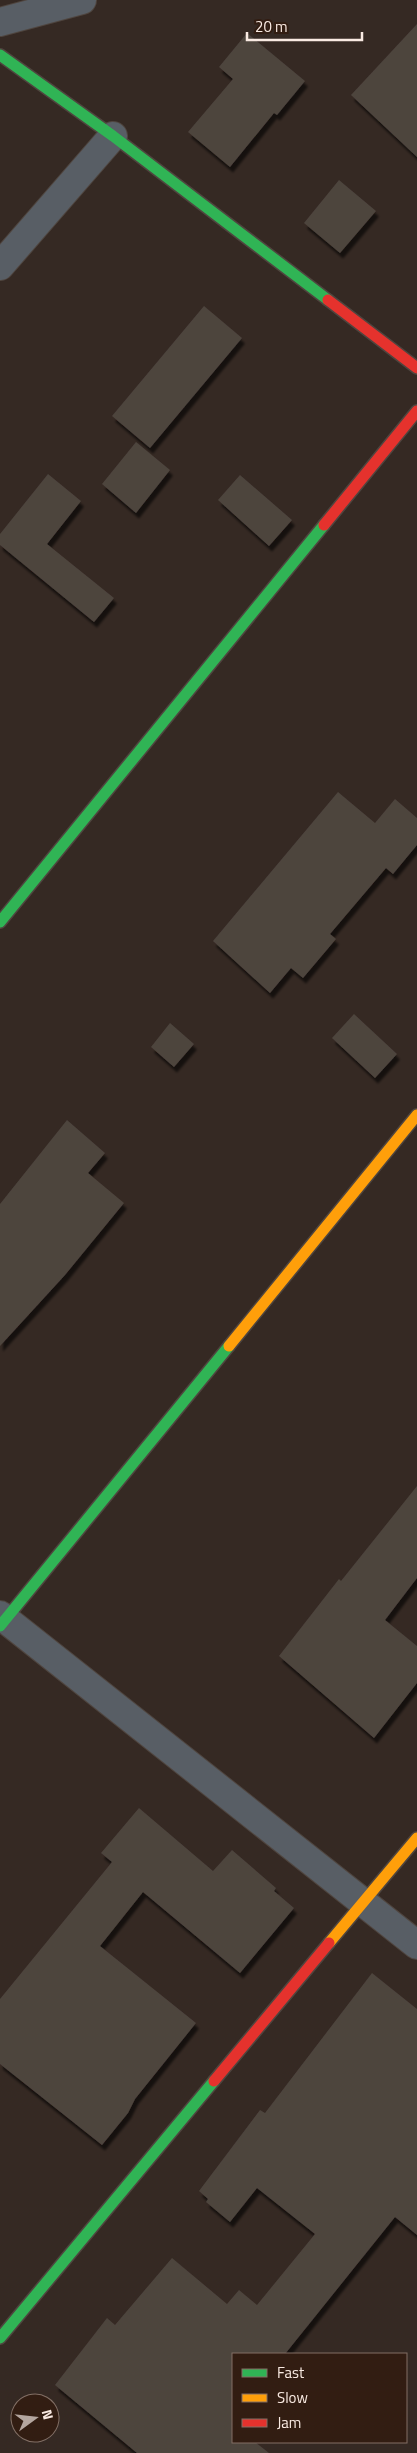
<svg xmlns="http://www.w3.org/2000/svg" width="417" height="2453" viewBox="0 0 417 2453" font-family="'Titillium Web',sans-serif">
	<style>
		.building { fill: #4d443e; filter: url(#shadow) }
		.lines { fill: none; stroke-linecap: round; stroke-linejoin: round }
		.street-casing { stroke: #4f453f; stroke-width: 30 }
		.fast-casing { stroke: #4f453f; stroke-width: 14 }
		.slow-casing { stroke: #4f453f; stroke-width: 14 }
		.jam-casing { stroke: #4f453f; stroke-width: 14 }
		.street { stroke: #585e65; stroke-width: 28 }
		.fast { stroke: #30b455; stroke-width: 11 }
		.slow { stroke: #ff9f0a; stroke-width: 11 }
		.jam { stroke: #e5322d; stroke-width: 11 }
	</style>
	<defs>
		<filter id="shadow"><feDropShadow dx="3" dy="5.5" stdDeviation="1" flood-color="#0009"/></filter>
	</defs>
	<rect width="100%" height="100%" fill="#352923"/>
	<path class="building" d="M 417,24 L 417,157 L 351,95 Z
		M 247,33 L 305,81 L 277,115 L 274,113 L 230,167 L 188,132 L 233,79 L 219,67 Z
		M 339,180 L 376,211 L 340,253 L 304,223 Z
		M 204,306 L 242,338 L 150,448 L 112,416 Z
		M 136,442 L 170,470 L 136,513 L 102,484 Z
		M 48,474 L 81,501 L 47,544 L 114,598 L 94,622 L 0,545 L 0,534 Z
		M 240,475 L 292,520 L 269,546 L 218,500 Z
		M 338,792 L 375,823 L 395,799 L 417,818 L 417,845 L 393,874 L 386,868 L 330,934 L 336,939 L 303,978 L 291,968 L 270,993 L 213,941 Z
		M 354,1014 L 397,1054 L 375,1078 L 332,1038 Z
		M 170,1023 L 194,1044 L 174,1067 L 151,1047 Z
		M 67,1120 L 105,1153 L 88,1173 L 124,1203 L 65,1275 L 0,1346 L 0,1204 Z
		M 417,1486 L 417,1578 L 385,1620 L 417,1646 L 417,1683 L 374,1738 L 279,1656 L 339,1579 L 341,1581 Z
		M 139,1808 L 213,1871 L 232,1850 L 276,1888 L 274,1891 L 294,1908 L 240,1973 L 143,1892 L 100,1946 L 196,2023 L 135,2099 L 128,2113 L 102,2145 L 0,2064 L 0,1999 L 112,1862 L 101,1853 Z
		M 372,1973 L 417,2009 L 417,2235 L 395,2217 L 285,2354 L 233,2354 L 233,2442 L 255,2442 L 269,2453 L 137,2453 L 55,2385 L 107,2318 L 115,2325 L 172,2258 L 227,2304 L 239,2290 L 257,2305 L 315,2234 L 257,2188 L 230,2222 L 206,2202 L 208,2199 L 199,2191 L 260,2110 L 265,2113 Z"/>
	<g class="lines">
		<g class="street-casing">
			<path id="street" d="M 0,22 L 82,0
				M 0,266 L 113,136
				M 0,1615 L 417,1945"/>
		</g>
		<g class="fast-casing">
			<path id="fast" d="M 0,55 L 113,136 L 328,300
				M 0,922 L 324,525
				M 0,1626 L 229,1346
				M 0,2338 L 214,2081"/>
		</g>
		<g class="slow-casing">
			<path id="slow" d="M 229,1346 L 417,1115
				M 329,1943 L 417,1838"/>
		</g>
		<g class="jam-casing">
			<path id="jam" d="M 328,300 L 417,368
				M 324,525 L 417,411
				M 214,2081 L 329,1943"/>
		</g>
		<use href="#street" class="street"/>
		<use href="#fast" class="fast"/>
		<use href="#slow" class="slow"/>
		<use href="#jam" class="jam"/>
	</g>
	<rect x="232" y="2353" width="175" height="90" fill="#321d12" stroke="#826f65"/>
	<rect x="242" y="2369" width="25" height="8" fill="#30b455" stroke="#826f65"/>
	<text x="277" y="2378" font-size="15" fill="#f9eae2">Fast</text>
	<rect x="242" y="2394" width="25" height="8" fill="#ff9f0a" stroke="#826f65"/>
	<text x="277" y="2403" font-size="15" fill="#f9eae2">Slow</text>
	<rect x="242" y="2419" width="25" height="8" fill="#e5322d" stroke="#826f65"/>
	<text x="277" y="2428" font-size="15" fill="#f9eae2">Jam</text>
	<g transform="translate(35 2418) rotate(75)"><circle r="24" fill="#321d12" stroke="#826f65"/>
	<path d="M0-4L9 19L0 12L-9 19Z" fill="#b4a69f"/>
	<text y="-8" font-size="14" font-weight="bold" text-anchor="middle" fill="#f9eae2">N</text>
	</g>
	<path d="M247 32v8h115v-8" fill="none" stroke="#f9eae2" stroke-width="2.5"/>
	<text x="255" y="32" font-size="15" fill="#f9eae2" stroke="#321d12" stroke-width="4" paint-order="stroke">20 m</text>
</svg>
